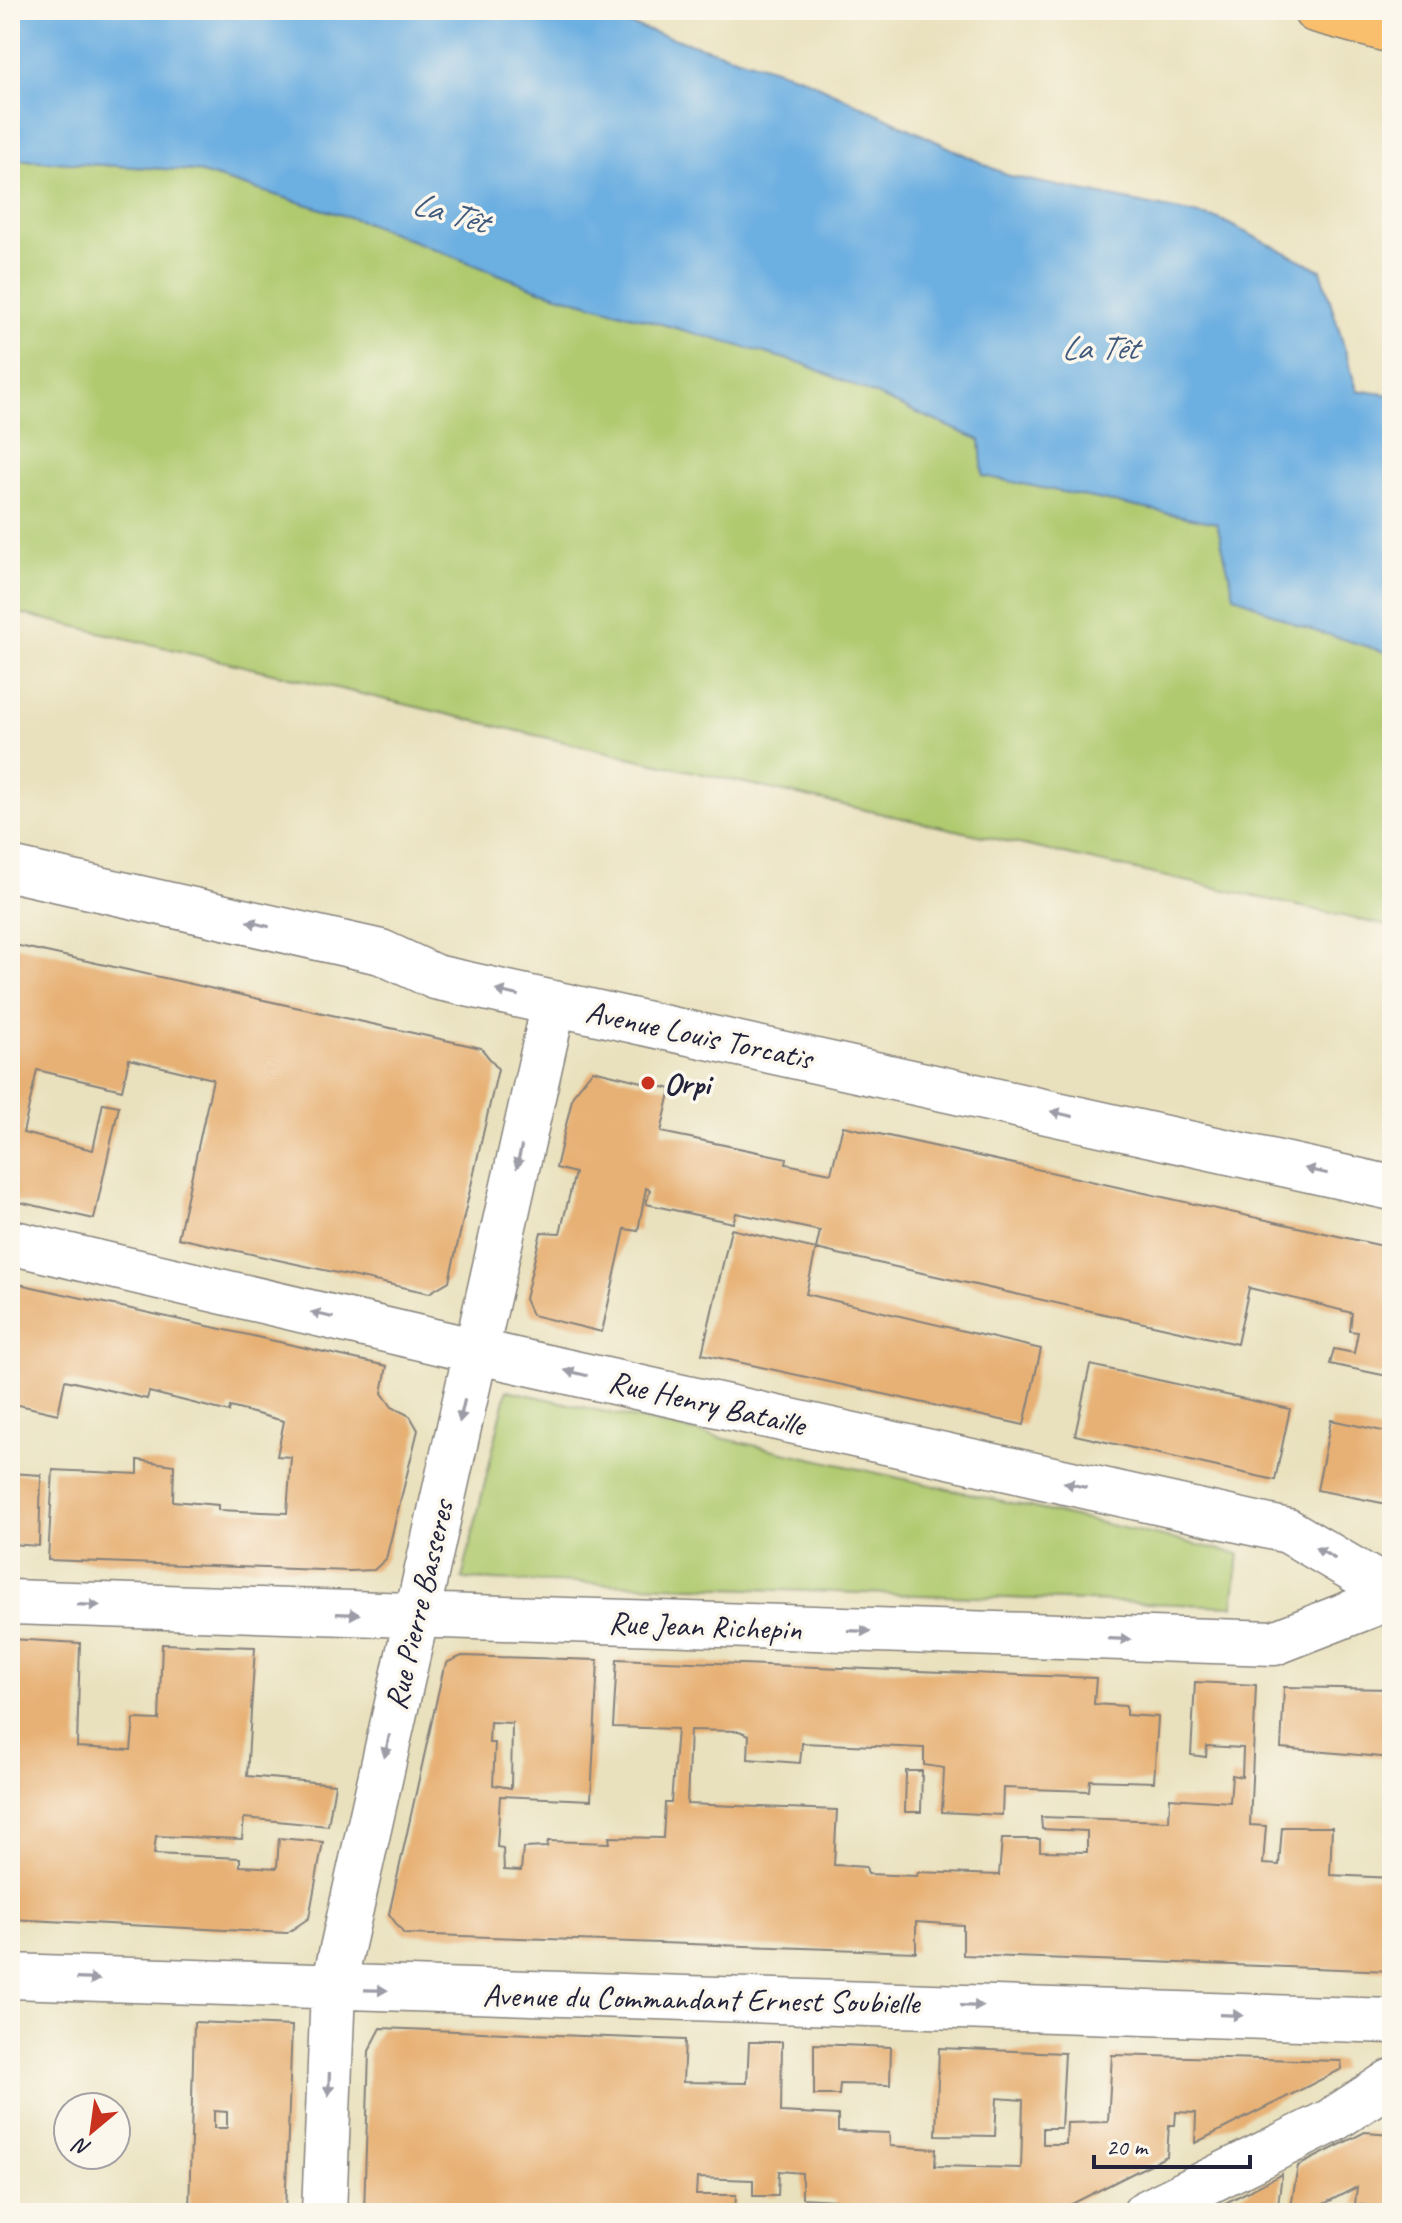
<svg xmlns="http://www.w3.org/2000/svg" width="1402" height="2223" viewBox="0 0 1402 2223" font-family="Caveat,sans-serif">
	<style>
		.green { fill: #b0ca6f; stroke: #697655; stroke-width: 2 }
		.water { fill: #6cafe1; stroke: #47688e; stroke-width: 2 }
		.building { fill: #e7b174; fill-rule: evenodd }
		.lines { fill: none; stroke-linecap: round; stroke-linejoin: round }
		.minor-casing { stroke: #86827c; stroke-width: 47 }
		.primary-casing { stroke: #86827c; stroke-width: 47 }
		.minor { stroke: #fff; stroke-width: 44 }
		.primary { stroke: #f9bf6d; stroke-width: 44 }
		.oneway { fill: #9c9ca7 }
		.poi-dot { fill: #c8321e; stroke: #fbf7ec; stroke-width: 3 }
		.labels { text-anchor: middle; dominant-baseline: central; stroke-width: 7; stroke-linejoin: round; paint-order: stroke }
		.street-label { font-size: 32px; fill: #22223b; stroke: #fbf7ec }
		.poi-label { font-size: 32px; font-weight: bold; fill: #22223b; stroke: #fbf7ec; text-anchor: start }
		.water-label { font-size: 34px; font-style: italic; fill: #405a7d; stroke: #fbf7ec }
	</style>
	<rect width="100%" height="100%" fill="#fbf7ec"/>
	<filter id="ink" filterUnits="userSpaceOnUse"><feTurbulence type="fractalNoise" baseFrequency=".0125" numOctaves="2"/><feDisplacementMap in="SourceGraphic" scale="16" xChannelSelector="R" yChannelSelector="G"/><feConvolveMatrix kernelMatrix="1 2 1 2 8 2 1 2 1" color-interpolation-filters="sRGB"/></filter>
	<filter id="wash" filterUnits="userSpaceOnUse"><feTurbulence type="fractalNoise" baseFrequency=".006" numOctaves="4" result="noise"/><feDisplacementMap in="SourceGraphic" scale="32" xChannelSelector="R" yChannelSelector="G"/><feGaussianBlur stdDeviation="1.8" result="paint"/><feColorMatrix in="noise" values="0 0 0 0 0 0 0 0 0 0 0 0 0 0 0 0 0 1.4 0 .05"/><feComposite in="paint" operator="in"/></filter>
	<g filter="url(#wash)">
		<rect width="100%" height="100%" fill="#e9e1bd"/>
		<path class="green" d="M 10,159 L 195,171 L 362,221 L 537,289 L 804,364 L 980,440 L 983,476 L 1217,523 L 1296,625 L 1392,654 L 1392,927 L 654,763 L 10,611 Z
			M 507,1390 L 1239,1554 L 1233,1606 L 462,1579 Z"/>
		<path class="water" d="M 10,10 L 581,10 L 801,77 L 1009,176 L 1219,219 L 1321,270 L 1357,390 L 1392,395 L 1392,654 L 1296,625 L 1234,595 L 1217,523 L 983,476 L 980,440 L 804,364 L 537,289 L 362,221 L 195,171 L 10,159 Z"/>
		<g id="blocks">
			<path class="building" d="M 10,944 L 481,1048 L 498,1069 L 449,1281 L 429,1293 L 178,1238 L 213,1079 L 129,1059 L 122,1090 L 37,1070 L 23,1133 L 93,1150 L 103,1103 L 119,1106 L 94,1219 L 10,1200 Z
				M 593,1070 L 671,1089 L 661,1132 L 787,1158 L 786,1164 L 831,1173 L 843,1126 L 1392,1248 L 1392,1377 L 1330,1364 L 1334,1349 L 1354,1353 L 1358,1332 L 1350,1331 L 1352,1313 L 1309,1302 L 1249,1288 L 1237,1344 L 816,1249 L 820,1231 L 736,1213 L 733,1223 L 646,1204 L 650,1190 L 646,1188 L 638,1231 L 625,1229 L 602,1332 L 532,1315 L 525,1299 L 541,1232 L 560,1233 L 575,1173 L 556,1168 L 573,1095 Z
				M 731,1229 L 816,1249 L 806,1294 L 1041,1349 L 1024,1425 L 702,1354 Z
				M 10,1282 L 387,1366 L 382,1393 L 392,1407 L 410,1416 L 418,1430 L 386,1559 L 374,1570 L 350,1571 L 48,1560 L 53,1470 L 138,1474 L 138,1460 L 174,1465 L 173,1501 L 218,1505 L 218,1510 L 287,1513 L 291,1457 L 277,1456 L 284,1421 L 230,1407 L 229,1412 L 149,1392 L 147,1399 L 65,1380 L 58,1414 L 10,1403 Z
				M 1090,1365 L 1290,1409 L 1275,1480 L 1075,1435 Z
				M 1331,1420 L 1392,1433 L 1392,1505 L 1317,1490 Z
				M 10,1473 L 41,1475 L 39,1546 L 10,1544 Z
				M 10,1639 L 80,1643 L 77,1747 L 131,1750 L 134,1719 L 159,1720 L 162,1644 L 255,1647 L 247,1776 L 335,1784 L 328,1826 L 244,1818 L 242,1839 L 156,1836 L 154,1854 L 240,1858 L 240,1866 L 277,1868 L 279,1838 L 323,1842 L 309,1918 L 287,1933 L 10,1919 Z
				M 462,1656 L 598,1660 L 591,1800 L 500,1796 L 497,1847 L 503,1848 L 504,1870 L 521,1871 L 523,1848 L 547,1847 L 548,1841 L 610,1843 L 609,1837 L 663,1838 L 665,1803 L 671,1803 L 677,1729 L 613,1727 L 617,1659 L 1096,1678 L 1094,1704 L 1126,1706 L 1126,1715 L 1158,1717 L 1154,1782 L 1090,1780 L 1089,1791 L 1003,1788 L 1002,1815 L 942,1812 L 944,1768 L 924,1765 L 924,1748 L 802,1743 L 800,1763 L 748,1759 L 749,1735 L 739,1731 L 690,1730 L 687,1804 L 837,1810 L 834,1865 L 866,1867 L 868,1874 L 917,1876 L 918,1872 L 999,1875 L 1002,1839 L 1040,1839 L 1040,1851 L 1087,1852 L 1087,1831 L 1042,1829 L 1041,1817 L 1169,1821 L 1170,1798 L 1230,1802 L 1232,1775 L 1242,1777 L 1243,1748 L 1207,1746 L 1206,1757 L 1191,1755 L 1195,1682 L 1256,1685 L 1250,1825 L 1266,1826 L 1263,1864 L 1279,1865 L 1282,1827 L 1332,1827 L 1330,1875 L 1392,1878 L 1392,1971 L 963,1955 L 963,1925 L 916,1922 L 916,1952 L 404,1934 L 389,1914 L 443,1671 L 448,1662 ZM 490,1722 L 512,1723 L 511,1788 L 493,1785 L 495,1743 L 489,1743 Z
				M 1284,1687 L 1392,1689 L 1392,1758 L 1281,1748 Z
				M 906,1771 L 922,1771 L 921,1812 L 905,1812 Z
				M 194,2022 L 292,2026 L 285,2213 L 189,2213 ZM 214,2111 L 227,2112 L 227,2128 L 214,2128 Z
				M 381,2028 L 685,2040 L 683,2082 L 747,2083 L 749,2042 L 782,2042 L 781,2112 L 838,2115 L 838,2131 L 889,2133 L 890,2146 L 936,2149 L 935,2166 L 1021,2168 L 1023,2100 L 997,2098 L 995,2136 L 936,2135 L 939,2048 L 1065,2053 L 1061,2128 L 1043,2128 L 1043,2144 L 1066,2144 L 1067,2123 L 1108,2122 L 1112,2055 L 1341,2061 L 1342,2069 L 1195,2143 L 1196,2113 L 1176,2112 L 1175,2125 L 1169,2125 L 1167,2156 L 1054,2213 L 835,2213 L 835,2200 L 802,2198 L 802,2173 L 779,2171 L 778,2196 L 753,2196 L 753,2180 L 697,2178 L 696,2195 L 736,2195 L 735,2213 L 364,2213 L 369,2051 Z
				M 814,2044 L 891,2047 L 890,2085 L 840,2084 L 839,2095 L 814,2095 Z
				M 1365,2132 L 1392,2134 L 1390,2209 L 1355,2204 L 1357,2187 L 1306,2213 L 1290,2213 L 1298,2166 Z
				M 1282,2174 L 1277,2213 L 1206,2213 L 1239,2196 Z"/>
		</g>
	</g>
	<g filter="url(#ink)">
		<use href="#blocks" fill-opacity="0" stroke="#86827c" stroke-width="2"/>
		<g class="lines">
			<g class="minor-casing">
				<path id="minor" d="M 10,869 L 381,952 L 435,977 L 1392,1188
					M 10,1242 L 510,1359 L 1288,1531 L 1392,1592
					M 10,1602 L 1274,1643 L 1392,1597
					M 10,1976 L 1392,2021
					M 324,2213 L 333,1989 L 554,1003
					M 1145,2213 L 1331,2121 L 1392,2081"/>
			</g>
			<g class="primary-casing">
				<path id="primary" d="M 1315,10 L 1392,31"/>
			</g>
			<use href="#minor" class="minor"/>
			<use href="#primary" class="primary"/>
		</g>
		<defs><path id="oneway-solid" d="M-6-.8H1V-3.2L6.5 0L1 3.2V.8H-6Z" transform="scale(2)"/></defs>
		<g class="oneway">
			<use href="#oneway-solid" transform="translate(258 924) rotate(-167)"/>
			<use href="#oneway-solid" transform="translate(507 993) rotate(-167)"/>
			<use href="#oneway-solid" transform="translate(1062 1114) rotate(-167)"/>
			<use href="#oneway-solid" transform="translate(519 1157) rotate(103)"/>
			<use href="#oneway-solid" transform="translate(1316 1171) rotate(-167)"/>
			<use href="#oneway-solid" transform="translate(322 1315) rotate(-167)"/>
			<use href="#oneway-solid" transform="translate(576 1373) rotate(-167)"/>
			<use href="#oneway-solid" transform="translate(462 1411) rotate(103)"/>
			<use href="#oneway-solid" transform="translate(1075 1485) rotate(-167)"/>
			<use href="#oneway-solid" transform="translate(1325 1553) rotate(-150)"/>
			<use href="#oneway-solid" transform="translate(88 1605) rotate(2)"/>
			<use href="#oneway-solid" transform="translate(348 1614) rotate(2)"/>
			<use href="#oneway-solid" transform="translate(859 1631) rotate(2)"/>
			<use href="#oneway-solid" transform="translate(1119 1639) rotate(2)"/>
			<use href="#oneway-solid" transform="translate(387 1746) rotate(103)"/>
			<use href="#oneway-solid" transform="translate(88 1979) rotate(2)"/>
			<use href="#oneway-solid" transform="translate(376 1990) rotate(1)"/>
			<use href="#oneway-solid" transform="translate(972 2006) rotate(2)"/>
			<use href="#oneway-solid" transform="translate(1231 2015) rotate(2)"/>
			<use href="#oneway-solid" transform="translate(329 2084) rotate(92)"/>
		</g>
	</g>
	<circle class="poi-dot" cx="648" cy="1083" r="8"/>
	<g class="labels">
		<g class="street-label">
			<text transform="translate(699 1035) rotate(12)">Avenue Louis Torcatis</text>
			<text transform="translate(707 1403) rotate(13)">Rue Henry Bataille</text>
			<text transform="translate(419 1605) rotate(-77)">Rue Pierre Basseres</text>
			<text transform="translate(705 1626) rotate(2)">Rue Jean Richepin</text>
			<text transform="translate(701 1999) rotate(1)">Avenue du Commandant Ernest Soubielle</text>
		</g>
		<g class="poi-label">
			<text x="664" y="1083">Orpi</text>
		</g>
		<g class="water-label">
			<text transform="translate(450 212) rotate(16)">La Têt</text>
			<text x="1099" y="347">La Têt</text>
		</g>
	</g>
	<rect width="1402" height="2223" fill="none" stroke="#fbf7ec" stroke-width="40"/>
	<g transform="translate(92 2131) rotate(209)"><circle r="38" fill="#fbf7ec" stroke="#a4a2a5" stroke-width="2"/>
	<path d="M0-6L14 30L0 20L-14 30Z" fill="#c8321e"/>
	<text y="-12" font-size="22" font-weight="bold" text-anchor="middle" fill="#22223b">N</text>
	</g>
	<path d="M1094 2155v12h156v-12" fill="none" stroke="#22223b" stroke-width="4"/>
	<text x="1106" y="2155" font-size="24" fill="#22223b" stroke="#fbf7ec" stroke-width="6" paint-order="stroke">20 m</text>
</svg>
